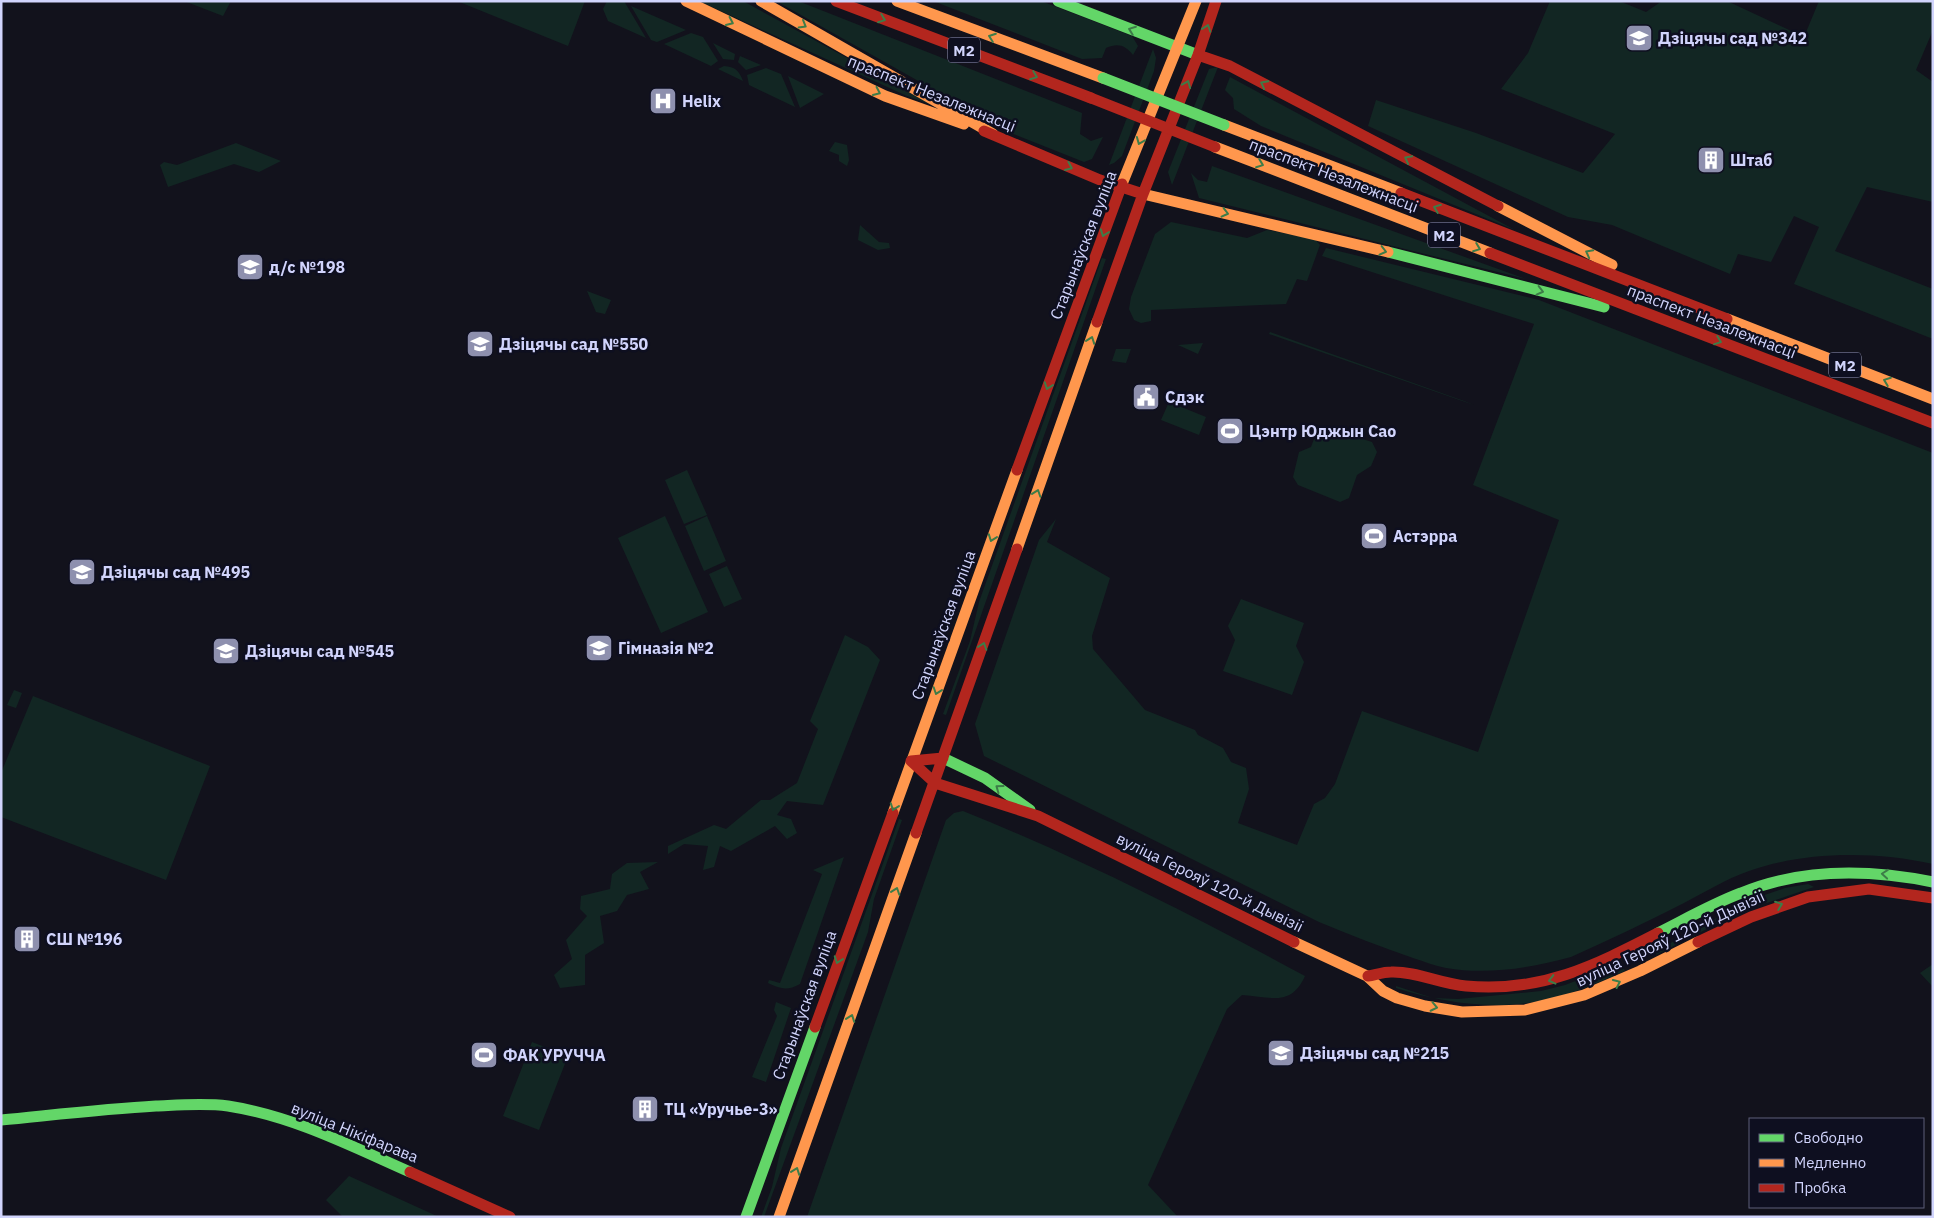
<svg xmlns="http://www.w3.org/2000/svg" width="1934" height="1218" viewBox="0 0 1934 1218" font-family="'IBM Plex Sans',sans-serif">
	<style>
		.green { fill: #122623 }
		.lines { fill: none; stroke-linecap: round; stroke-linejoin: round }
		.fast { stroke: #63d668; stroke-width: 11 }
		.slow { stroke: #ff974d; stroke-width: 11 }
		.jam { stroke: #b3261e; stroke-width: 11 }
		.fast-bridge { stroke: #63d668; stroke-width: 11 }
		.jam-bridge { stroke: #b3261e; stroke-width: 11 }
		.oneway { stroke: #3d7c48 }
		.labels { text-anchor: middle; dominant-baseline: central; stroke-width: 5; stroke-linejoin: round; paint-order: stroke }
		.shield { fill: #0e0f20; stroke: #9699ba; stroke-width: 1 }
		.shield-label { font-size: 15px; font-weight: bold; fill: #d1d4fc }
		.poi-label { font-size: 16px; font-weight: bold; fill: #d1d4fc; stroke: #0e0f20; text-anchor: start }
		.street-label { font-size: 16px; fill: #d1d4fc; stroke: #0e0f20 }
	</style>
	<rect width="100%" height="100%" fill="#12121c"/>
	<path class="green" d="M 184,1 L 231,1 L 223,16 Z
		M 457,1 L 585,1 L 568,46 Z
		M 607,1 L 624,1 L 646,38 L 608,21 L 603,9 Z
		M 699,1 L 743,1 L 935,106 L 907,96 Z
		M 776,1 L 798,1 L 1082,113 L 1080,134 L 1091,141 L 1103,137 L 1092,159 L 1084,162 L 1011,133 Z
		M 933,1 L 1041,1 L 1132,36 L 1138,46 L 1133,55 C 1125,45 1118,43 1106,48 L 1102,58 L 1082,59 Z
		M 1550,1 L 1619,1 L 1646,12 L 1662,1 L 1727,1 L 1804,37 L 1819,1 L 1933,1 L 1933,30 L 1916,70 L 1933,82 L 1933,202 L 1867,187 L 1835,251 L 1933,289 L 1933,339 L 1794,284 L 1819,227 L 1794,216 L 1771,262 L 1738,254 L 1730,274 L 1612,225 L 1568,217 L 1368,126 L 1376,100 L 1476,133 L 1583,173 L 1615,134 L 1501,89 L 1528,53 Z
		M 631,6 L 686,30 L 657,42 L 651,40 Z
		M 691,33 L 703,37 L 718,61 L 711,66 L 664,44 Z
		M 713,43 L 735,54 L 734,60 L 723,59 Z
		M 1153,49 L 1156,58 L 1154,71 L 1122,156 L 1114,163 L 1109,165 Z
		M 740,56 L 761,65 L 746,70 L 738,62 Z
		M 724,66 C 735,67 739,70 743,81 L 718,69 Z
		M 1218,67 L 1172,185 L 1168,172 L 1209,69 Z
		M 766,68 L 781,74 L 795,107 L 749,85 L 747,75 Z
		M 788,76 L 824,94 L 800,108 Z
		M 1230,77 L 1269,98 L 1515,230 L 1261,126 L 1234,109 L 1233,98 L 1225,90 Z
		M 835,142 L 847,145 L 849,160 L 847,166 L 839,161 L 839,155 L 829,151 Z
		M 236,143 L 281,161 L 259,172 L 234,164 L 168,187 L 160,165 L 164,162 L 177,165 Z
		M 1212,166 L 1526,279 L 1199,198 L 1191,173 L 1198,180 L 1207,182 Z
		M 1171,222 L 1247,238 L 1267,230 L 1315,239 L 1320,245 L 1307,281 L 1297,279 L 1286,304 L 1151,310 L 1151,321 L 1141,323 L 1134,320 L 1129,309 L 1131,297 L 1155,234 Z
		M 860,225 L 879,242 L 889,243 L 890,248 L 878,250 L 858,240 Z
		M 1326,248 L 1539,300 L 1933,453 L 1933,864 C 1875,851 1805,851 1749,871 C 1726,879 1705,892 1684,903 C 1647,922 1609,940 1571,957 C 1530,968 1488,975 1446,968 C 1435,966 1423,961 1413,958 C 1381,947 1350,935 1319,922 L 984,756 L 975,724 L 1039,540 L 1056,519 L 1047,542 L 1110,578 L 1092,636 L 1093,649 L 1145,710 L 1195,730 L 1198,735 L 1223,748 L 1231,762 L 1246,768 L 1249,789 L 1238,823 L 1297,845 L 1314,804 L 1325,798 L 1335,784 L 1362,711 L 1478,752 L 1559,520 L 1473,485 L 1534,324 L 1322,256 Z
		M 1102,258 L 1106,259 L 946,715 L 943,714 L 970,641 L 979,602 Z
		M 587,291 L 611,300 L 605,314 L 596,312 Z
		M 1270,332 L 1464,401 L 1474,405 L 1269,334 Z
		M 1203,343 L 1198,354 L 1178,345 Z
		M 1116,349 L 1131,349 L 1126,363 L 1112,361 Z
		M 1169,402 L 1206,417 L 1199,435 L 1161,420 Z
		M 1325,427 L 1372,442 L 1377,452 L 1371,466 L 1357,475 L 1349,498 L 1340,502 L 1298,485 L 1293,477 L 1299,452 L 1311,447 L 1317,431 Z
		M 687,470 L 707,515 L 684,524 L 665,480 Z
		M 665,516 L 708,612 L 661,633 L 618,538 Z
		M 707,516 L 726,561 L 704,571 L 685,526 Z
		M 727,566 L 742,599 L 724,607 L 709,574 Z
		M 1241,599 L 1304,623 L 1296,646 L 1304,662 L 1292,695 L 1223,671 L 1235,640 L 1228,626 Z
		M 845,635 L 868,647 L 880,660 L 823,805 L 787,801 L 777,815 L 791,819 L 797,833 L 787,839 L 775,826 L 731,851 L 720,846 L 714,867 L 703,870 L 708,846 L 684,844 L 668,854 L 668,846 L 714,825 L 726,829 L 761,800 L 770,800 L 797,783 L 818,729 L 810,721 Z
		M 14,690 L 22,693 L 16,708 L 7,705 Z
		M 33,696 L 210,766 L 166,880 L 1,817 L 1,773 Z
		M 963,811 C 1080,858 1194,916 1305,976 C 1291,1007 1271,997 1242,995 L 1227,1009 L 1148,1185 L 1178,1217 L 807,1217 L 946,820 L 954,813 Z
		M 899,819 L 902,820 L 874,899 L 868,932 L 764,1217 L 761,1217 L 772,1187 L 781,1148 Z
		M 844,857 L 800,984 C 787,991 781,989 768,983 L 769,980 L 780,983 L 822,874 L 813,870 Z
		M 658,862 L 640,872 L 649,889 L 627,895 L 617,911 L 600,916 L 604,943 L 585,955 L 585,985 L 560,988 L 554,975 L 572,959 L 566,940 L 587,916 L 580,909 L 581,896 L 610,889 L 612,874 L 627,863 Z
		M 1808,884 L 1814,887 L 1740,912 L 1656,955 L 1657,950 L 1707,924 L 1738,904 L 1785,888 Z
		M 1933,964 L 1933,987 L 1920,973 Z
		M 1623,967 L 1625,971 C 1599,982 1573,994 1546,1000 C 1495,1011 1444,1003 1396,988 L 1396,986 L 1433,998 L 1458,999 L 1541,991 L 1565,985 L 1610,968 Z
		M 776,1002 L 791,1008 L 766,1082 L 752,1077 L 777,1016 L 774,1010 Z
		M 532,1042 L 568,1056 L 539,1130 L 503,1116 Z
		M 349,1176 L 439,1217 L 343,1217 L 326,1200 Z"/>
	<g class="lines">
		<path class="fast" d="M 1058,1 L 1198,55
			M 1388,252 L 1604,307
			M 943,758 L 985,778 L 1030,810
			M 1658,933 C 1686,919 1712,904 1741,893 C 1802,868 1869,869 1933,882
			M 1,1120 C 53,1115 104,1109 156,1106 C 180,1105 205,1103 228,1106 C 293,1116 351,1146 410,1172
			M 746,1217 L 815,1027"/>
		<path class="slow" d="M 686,1 L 885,96 L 964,124
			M 761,1 L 993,134
			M 897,1 L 1103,78
			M 1224,125 L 1401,193
			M 1215,147 L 1490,253
			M 1122,184 L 1196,1
			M 1143,194 L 1388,252
			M 1498,206 L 1612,265
			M 1727,319 L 1933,399
			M 1017,549 L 1097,322
			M 893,813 L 1017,470
			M 1294,942 L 1367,976 L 1383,991 L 1397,998 L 1425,1006 L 1462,1012 L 1525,1010 L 1584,995 L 1640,971 L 1698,942
			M 779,1217 L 916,833"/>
		<path class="jam" d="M 836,1 L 1091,98
			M 1198,55 L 1230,66 L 1498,206
			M 984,131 L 1100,180 L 1143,194
			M 1401,193 L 1727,319
			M 1490,253 L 1933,423
			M 1097,322 L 1143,194 L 1198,55 L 1216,1
			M 1017,470 L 1122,184
			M 911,761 L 935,783 L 1038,816 L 1294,942
			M 911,761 L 943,758
			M 916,833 L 1017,549
			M 1698,942 L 1751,917 L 1808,897 L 1869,889 L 1933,898
			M 1368,976 C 1375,975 1383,972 1391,972 C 1416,971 1441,984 1466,986 C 1541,993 1594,966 1658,933
			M 815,1027 L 893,813
			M 410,1172 L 510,1217"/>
		<path class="fast-bridge" d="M 1103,78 L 1224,125"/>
		<path class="jam-bridge" d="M 1091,98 L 1215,147"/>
	</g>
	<defs><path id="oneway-chevron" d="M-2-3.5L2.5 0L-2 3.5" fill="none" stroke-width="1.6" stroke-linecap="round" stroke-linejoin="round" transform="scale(1.25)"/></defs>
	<g class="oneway">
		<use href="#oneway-chevron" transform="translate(882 19) rotate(21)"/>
		<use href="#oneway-chevron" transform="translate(730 22) rotate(25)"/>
		<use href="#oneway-chevron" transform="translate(803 25) rotate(30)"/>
		<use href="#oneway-chevron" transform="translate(1207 28) rotate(-71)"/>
		<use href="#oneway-chevron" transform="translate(1132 30) rotate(-159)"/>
		<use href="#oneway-chevron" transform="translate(992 37) rotate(-160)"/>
		<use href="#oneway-chevron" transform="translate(1034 76) rotate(21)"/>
		<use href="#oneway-chevron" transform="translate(1187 84) rotate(-68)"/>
		<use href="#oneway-chevron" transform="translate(1264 84) rotate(-152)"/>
		<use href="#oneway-chevron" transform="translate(877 92) rotate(25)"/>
		<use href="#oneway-chevron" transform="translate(1140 141) rotate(112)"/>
		<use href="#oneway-chevron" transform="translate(1408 159) rotate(-152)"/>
		<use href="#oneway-chevron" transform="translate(1260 164) rotate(21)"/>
		<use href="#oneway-chevron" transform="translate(1069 167) rotate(23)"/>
		<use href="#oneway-chevron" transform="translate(1437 208) rotate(-159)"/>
		<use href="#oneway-chevron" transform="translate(1225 213) rotate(14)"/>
		<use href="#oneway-chevron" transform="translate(1104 233) rotate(110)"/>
		<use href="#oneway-chevron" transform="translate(1477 248) rotate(21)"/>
		<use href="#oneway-chevron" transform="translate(1383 251) rotate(14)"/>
		<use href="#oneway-chevron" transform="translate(1589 253) rotate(-152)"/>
		<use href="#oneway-chevron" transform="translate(1540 291) rotate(14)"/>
		<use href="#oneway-chevron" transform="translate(1091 340) rotate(-70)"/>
		<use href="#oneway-chevron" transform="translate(1718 341) rotate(21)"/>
		<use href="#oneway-chevron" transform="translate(1887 381) rotate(-159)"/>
		<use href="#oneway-chevron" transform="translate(1048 386) rotate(110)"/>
		<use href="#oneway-chevron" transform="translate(1037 493) rotate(-71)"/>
		<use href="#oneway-chevron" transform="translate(992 538) rotate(110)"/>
		<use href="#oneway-chevron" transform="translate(983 646) rotate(-71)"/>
		<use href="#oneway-chevron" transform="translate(937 691) rotate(109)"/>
		<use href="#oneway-chevron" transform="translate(999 788) rotate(-144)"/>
		<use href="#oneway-chevron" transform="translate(894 807) rotate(110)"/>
		<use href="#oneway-chevron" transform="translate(1885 874) rotate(-175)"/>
		<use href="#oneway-chevron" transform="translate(896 891) rotate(-71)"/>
		<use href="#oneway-chevron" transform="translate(1779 905) rotate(-21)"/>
		<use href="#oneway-chevron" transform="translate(838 960) rotate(110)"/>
		<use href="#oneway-chevron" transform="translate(1552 980) rotate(166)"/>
		<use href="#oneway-chevron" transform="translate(1617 983) rotate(-25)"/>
		<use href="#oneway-chevron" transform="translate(1434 1007) rotate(12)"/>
		<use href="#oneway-chevron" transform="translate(851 1018) rotate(-70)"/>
		<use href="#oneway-chevron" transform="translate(796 1171) rotate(-70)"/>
	</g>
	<defs>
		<g id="school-square" transform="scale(1.4375)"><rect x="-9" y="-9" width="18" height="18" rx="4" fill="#8e90ae" stroke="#0e0f20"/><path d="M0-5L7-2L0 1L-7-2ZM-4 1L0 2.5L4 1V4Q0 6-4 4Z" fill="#fff"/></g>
		<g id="hospital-square" transform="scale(1.4375)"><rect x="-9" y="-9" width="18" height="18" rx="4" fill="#8e90ae" stroke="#0e0f20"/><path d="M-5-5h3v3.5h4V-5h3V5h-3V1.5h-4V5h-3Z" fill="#fff"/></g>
		<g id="building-square" transform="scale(1.4375)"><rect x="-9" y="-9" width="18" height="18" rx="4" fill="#8e90ae" stroke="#0e0f20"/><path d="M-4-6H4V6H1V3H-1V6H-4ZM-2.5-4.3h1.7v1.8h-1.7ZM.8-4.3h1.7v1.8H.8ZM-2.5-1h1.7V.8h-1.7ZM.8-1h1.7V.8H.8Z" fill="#fff"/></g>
		<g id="civic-square" transform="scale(1.4375)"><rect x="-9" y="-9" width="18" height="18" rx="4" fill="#8e90ae" stroke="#0e0f20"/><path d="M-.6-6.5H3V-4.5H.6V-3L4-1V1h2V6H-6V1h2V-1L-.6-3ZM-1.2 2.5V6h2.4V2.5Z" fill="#fff"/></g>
		<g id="stadium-square" transform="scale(1.4375)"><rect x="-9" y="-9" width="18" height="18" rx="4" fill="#8e90ae" stroke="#0e0f20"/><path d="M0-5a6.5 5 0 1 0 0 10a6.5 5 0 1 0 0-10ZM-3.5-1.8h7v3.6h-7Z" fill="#fff"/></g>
	</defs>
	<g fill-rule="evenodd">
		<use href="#school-square" x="1639" y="38"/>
		<use href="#hospital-square" x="663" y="101"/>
		<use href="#building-square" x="1711" y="160"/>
		<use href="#school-square" x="250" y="267"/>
		<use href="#school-square" x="480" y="344"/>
		<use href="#civic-square" x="1146" y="397"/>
		<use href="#stadium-square" x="1230" y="431"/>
		<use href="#stadium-square" x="1374" y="536"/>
		<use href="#school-square" x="82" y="572"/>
		<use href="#school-square" x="599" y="648"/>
		<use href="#school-square" x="226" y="651"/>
		<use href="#building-square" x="27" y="939"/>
		<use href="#school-square" x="1281" y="1053"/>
		<use href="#stadium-square" x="484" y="1055"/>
		<use href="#building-square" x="645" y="1109"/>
	</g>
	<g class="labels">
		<g class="shield">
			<rect x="948" y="37.5" width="32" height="25" rx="4"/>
			<rect x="1428" y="222.5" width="32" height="25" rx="4"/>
			<rect x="1829" y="352.5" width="32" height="25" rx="4"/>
		</g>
		<g class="shield-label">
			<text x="964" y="50">М2</text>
			<text x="1444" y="235">М2</text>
			<text x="1845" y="365">М2</text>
		</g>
		<g class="poi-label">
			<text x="1658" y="38">Дзіцячы сад №342</text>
			<text x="682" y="101">Helix</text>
			<text x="1730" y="160">Штаб</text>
			<text x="269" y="267">д/с №198</text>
			<text x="499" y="344">Дзіцячы сад №550</text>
			<text x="1165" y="397">Сдэк</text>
			<text x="1249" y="431">Цэнтр Юджын Сао</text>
			<text x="1393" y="536">Астэрра</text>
			<text x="101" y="572">Дзіцячы сад №495</text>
			<text x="618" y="648">Гімназія №2</text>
			<text x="245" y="651">Дзіцячы сад №545</text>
			<text x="46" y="939">СШ №196</text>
			<text x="1300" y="1053">Дзіцячы сад №215</text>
			<text x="503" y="1055">ФАК УРУЧЧА</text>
			<text x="664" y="1109">ТЦ «Уручье-3»</text>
		</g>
		<g class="street-label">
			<text transform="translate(932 93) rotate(22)">праспект Незалежнасці</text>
			<text transform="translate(1334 175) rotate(21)">праспект Незалежнасці</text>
			<text transform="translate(1083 245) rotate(-69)">Старынаўская вуліца</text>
			<text transform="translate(1712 321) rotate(21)">праспект Незалежнасці</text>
			<text transform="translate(943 625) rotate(-70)">Старынаўская вуліца</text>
			<text transform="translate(1210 882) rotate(26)">вуліца Герояў 120-й Дывізіі</text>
			<text transform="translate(1670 938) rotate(-25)">вуліца Герояў 120-й Дывізіі</text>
			<text transform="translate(804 1005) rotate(-70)">Старынаўская вуліца</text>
			<text transform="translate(355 1132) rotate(22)">вуліца Нікіфарава</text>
		</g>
	</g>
	<rect width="1934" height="1218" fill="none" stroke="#d1d4fc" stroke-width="5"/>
	<rect x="1749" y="1118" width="175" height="90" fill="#0e0f20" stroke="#5c5e78"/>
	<rect x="1759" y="1134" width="25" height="8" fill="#63d668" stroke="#5c5e78"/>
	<text x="1794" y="1143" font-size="15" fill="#d1d4fc">Свободно</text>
	<rect x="1759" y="1159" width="25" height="8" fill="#ff974d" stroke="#5c5e78"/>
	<text x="1794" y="1168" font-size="15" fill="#d1d4fc">Медленно</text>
	<rect x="1759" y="1184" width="25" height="8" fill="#b3261e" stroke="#5c5e78"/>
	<text x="1794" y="1193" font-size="15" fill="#d1d4fc">Пробка</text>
</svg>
